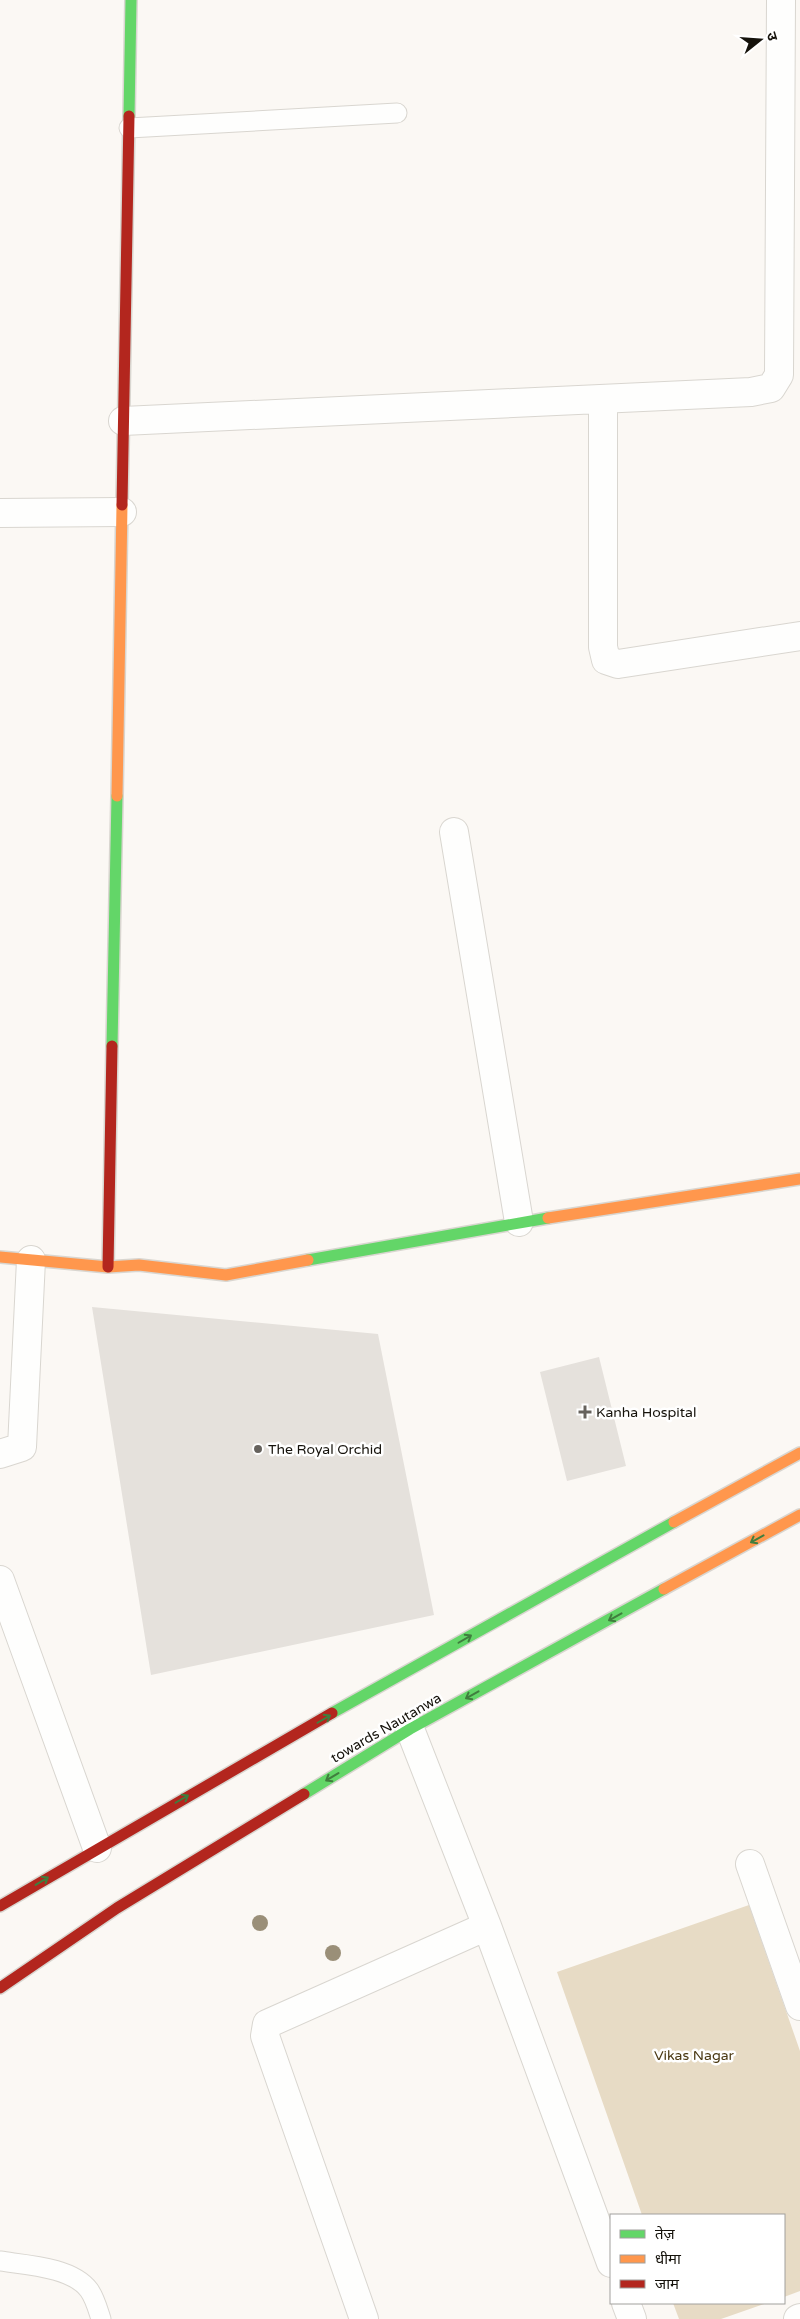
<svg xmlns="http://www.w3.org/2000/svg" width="800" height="2319" viewBox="0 0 800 2319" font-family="'Varela Round','Noto Sans Devanagari',sans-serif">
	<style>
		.green { fill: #e7dbc5 }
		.building { fill: #e5e1dc }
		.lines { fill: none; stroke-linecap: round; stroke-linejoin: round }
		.lane-casing { stroke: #d9d6d0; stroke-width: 21 }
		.street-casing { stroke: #d9d6d0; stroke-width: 30 }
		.fast-casing { stroke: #d9d6d0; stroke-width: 14 }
		.slow-casing { stroke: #d9d6d0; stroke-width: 14 }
		.jam-casing { stroke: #d9d6d0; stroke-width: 14 }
		.lane { stroke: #fefefd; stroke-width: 19 }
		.street { stroke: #fefefd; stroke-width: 28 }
		.fast { stroke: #63d668; stroke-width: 11 }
		.slow { stroke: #ff974d; stroke-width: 11 }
		.jam { stroke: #b3261e; stroke-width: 11 }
		.tree { fill: #9a8f78 }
		.oneway { stroke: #407e3e }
		.poi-dot { fill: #66625d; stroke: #fff; stroke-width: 2 }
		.labels { text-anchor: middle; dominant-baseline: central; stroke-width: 5; stroke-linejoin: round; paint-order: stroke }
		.poi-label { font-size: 14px; fill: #15120b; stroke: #fff; text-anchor: start }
		.street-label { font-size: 14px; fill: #15120b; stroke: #fff }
		.park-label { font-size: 14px; fill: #4b3913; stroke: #fff }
	</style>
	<rect width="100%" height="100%" fill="#fbf8f4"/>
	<path class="green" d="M 749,1905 L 800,2051 L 800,2291 L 784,2297 L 784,2215 L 642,2215 L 557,1972 Z
		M 673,2303 L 767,2303 L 721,2319 L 679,2319 Z"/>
	<path class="building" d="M 92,1307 L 378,1334 L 434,1615 L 151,1675 Z
		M 599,1357 L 626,1466 L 567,1481 L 540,1372 Z"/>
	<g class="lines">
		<g class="lane-casing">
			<path id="lane" d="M 129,128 L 397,113
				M 0,2261 C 26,2265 72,2267 89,2290 C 95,2298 98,2310 101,2319"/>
		</g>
		<g class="street-casing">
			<path id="street" d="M 603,399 L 603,647 L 606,660 L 618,664 L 800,636
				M 123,421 L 751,392 L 771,388 L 779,375 L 781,0
				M 0,513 L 122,512
				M 454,832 L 519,1222
				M 0,1454 L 22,1447 L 31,1260
				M 0,1580 L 97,1848
				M 410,1729 L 487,1926 L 611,2263
				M 750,1864 L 800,2006
				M 626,2303 L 632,2319
				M 364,2319 L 265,2036 L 267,2024 L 487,1926
				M 798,2319 L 800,2318"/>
		</g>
		<g class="fast-casing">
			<path id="fast" d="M 129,116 L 131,0
				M 112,1046 L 117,796
				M 308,1260 L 548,1218
				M 332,1713 L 674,1522
				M 304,1794 L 410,1729 L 664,1589"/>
		</g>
		<g class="slow-casing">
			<path id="slow" d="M 117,796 L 122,505
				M 548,1218 L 800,1179
				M 0,1257 L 108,1267 L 139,1265 L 226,1275 L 308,1260
				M 674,1522 L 800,1453
				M 664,1589 L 800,1515"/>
		</g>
		<g class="jam-casing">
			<path id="jam" d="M 122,505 L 129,116
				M 108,1267 L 112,1046
				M 0,1906 L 332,1713
				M 0,1988 L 117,1908 L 304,1794"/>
		</g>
		<use href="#lane" class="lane"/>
		<use href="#street" class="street"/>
		<use href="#fast" class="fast"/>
		<use href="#slow" class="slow"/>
		<use href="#jam" class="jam"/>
	</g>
	<g class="tree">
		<circle cx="260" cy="1923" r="8"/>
		<circle cx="333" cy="1953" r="8"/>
	</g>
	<defs><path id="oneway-shaft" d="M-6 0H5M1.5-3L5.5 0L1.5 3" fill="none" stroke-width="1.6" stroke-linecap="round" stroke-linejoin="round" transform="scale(1.25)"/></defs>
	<g class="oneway">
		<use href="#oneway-shaft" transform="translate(757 1539) rotate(151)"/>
		<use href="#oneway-shaft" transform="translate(615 1617) rotate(151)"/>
		<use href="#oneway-shaft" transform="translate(465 1639) rotate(-30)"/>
		<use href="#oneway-shaft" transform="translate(472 1695) rotate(151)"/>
		<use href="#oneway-shaft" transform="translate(324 1719) rotate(-30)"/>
		<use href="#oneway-shaft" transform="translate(332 1777) rotate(149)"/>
		<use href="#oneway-shaft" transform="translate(182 1799) rotate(-30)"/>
		<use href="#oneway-shaft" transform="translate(42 1881) rotate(-31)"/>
	</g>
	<g class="poi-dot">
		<path d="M582.5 1404.5h5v5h5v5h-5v5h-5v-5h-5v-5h5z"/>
		<circle cx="258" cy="1449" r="5"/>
	</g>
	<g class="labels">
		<g class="poi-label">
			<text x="596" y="1412">Kanha Hospital</text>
			<text x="268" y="1449">The Royal Orchid</text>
		</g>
		<g class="street-label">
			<text transform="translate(386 1728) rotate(-30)">towards Nautanwa</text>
		</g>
		<g class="park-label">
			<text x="694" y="2055">Vikas Nagar</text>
		</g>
	</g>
	<rect x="610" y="2214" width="175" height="90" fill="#ffffff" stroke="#a1a09d"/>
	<rect x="620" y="2230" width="25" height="8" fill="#63d668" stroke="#a1a09d"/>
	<text x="655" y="2239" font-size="15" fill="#15120b">तेज़</text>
	<rect x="620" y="2255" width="25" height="8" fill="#ff974d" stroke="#a1a09d"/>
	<text x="655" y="2264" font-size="15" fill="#15120b">धीमा</text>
	<rect x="620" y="2280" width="25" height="8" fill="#b3261e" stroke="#a1a09d"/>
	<text x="655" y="2289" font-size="15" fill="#15120b">जाम</text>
	<g transform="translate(760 40) rotate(73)" stroke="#ffffff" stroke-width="4" paint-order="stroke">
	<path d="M0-4L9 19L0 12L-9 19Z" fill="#15120b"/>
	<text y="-8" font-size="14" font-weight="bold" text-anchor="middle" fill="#15120b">उ</text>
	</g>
</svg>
